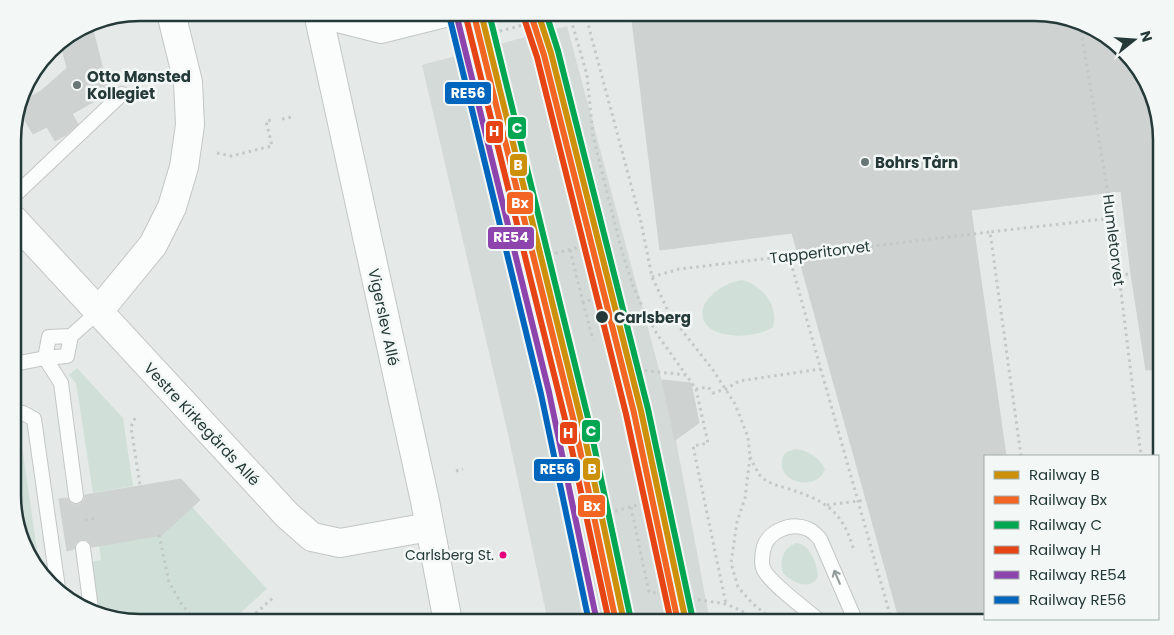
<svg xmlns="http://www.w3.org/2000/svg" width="1174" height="635" viewBox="0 0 1174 635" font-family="Poppins,sans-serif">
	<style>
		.built { fill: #d4dad8 }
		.green { fill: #d0e0d8 }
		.building { fill: #ced2d1; stroke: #ced2d1 }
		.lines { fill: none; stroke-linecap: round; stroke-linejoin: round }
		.lane-casing { stroke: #c2c6c5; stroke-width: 16 }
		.street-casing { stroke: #c2c6c5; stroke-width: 30 }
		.secondary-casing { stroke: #c2c7c6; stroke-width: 30 }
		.path { stroke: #c2c9c8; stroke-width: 3; stroke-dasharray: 2.5 4; stroke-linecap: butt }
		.lane { stroke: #fbfcfc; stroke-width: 14 }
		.street { stroke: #fbfcfc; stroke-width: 28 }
		.secondary { stroke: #fbfcfc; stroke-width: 28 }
		.rail-1-casing { stroke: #f3f8f6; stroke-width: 10 }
		.rail-2-casing { stroke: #f3f8f6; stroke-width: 10 }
		.rail-3-casing { stroke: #f3f8f6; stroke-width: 10 }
		.rail-4-casing { stroke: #f3f8f6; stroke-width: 10 }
		.rail-5-casing { stroke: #f3f8f6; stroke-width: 10 }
		.rail-6-casing { stroke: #f3f8f6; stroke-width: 10 }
		.rail-1 { stroke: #cd900b; stroke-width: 6 }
		.rail-2 { stroke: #f26522; stroke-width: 6 }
		.rail-3 { stroke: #00a651; stroke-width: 6 }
		.rail-4 { stroke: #e64415; stroke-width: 6 }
		.rail-5 { stroke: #8e44ad; stroke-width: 6 }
		.rail-6 { stroke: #0065bd; stroke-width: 6 }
		.oneway { stroke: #909b9a }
		.poi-dot { fill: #687776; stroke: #f3f8f6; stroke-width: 2 }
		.stop-dot { fill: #253a38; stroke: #f3f8f6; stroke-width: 2 }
		.bus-dot { fill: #e5007d; stroke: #f3f8f6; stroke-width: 2 }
		.labels { text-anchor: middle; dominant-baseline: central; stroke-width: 5; stroke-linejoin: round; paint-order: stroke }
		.bus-label { font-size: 14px; fill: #253a38; stroke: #f3f8f6; text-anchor: end }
		.poi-label { font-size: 15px; font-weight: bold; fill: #253a38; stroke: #f3f8f6; text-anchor: start }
		.street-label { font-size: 15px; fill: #253a38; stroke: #f3f8f6 }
		.stop-label { font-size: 15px; font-weight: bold; fill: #253a38; stroke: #f3f8f6; text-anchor: start }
		.rim { fill: none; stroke: #253a38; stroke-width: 2.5 }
		.line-badge { stroke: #f3f8f6; stroke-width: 2 }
		.badge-label { font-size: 14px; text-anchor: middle; font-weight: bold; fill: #fff }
	</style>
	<rect width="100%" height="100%" fill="#e5e9e8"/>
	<path class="built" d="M 567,26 L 660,373 L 676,440 L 710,622 L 548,622 L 508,434 L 422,65 Z"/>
	<path class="green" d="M 742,280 C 762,285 779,306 773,327 C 758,338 714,341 704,321 C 695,301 725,282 742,280 Z
		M 77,368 L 123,418 L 133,486 L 93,493 L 76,383 L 69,375 Z
		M 14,435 L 21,439 L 40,571 L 34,566 L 14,512 Z
		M 796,449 C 807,450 820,458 825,469 C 819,491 778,485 782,460 C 784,452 788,451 796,449 Z
		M 192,507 L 267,589 L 230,622 L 139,622 L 94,610 L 91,562 L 101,560 L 99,545 L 162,535 Z
		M 796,543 C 811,545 817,564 818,576 C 811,592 791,582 783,573 C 779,559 783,549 796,543 Z"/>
	<path class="building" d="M 631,12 L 1035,12 L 1098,29 L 1140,69 L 1161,131 L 1161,369 L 1146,370 L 1131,274 L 1121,191 L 971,210 L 1006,456 L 985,456 L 985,622 L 900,622 L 792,233 L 660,250 Z
		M 91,22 L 109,93 L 72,114 L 78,124 L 66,135 L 55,141 L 47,127 L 33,134 L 18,109 L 20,102 L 41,91 L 67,68 L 60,41 Z
		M 662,380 L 691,383 L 699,423 L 675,440 Z
		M 181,479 L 200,500 L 162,535 L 92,547 L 87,540 L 81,539 L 75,544 L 74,549 L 67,551 L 59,499 L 67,498 L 72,504 L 78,505 L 84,500 L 85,495 Z"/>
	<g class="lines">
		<g class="lane-casing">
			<path id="lane" d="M 14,196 L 122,94
				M 71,336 L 67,356 L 45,358 L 49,337 L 71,336 L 98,312
				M 14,364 L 45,358 L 61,383 L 76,496
				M 14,412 L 23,413 L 34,419 L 58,588
				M 83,548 L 91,609
				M 821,622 C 808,611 770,583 764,570 C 761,565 762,557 763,551 C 766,532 790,521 808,529 C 813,531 816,535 820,539 L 856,622"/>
		</g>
		<g class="street-casing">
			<path id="street" d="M 14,220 L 287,515 L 312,537 L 340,543 L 429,527
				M 98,312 L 153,245 L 172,207 L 184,167 L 190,125 L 188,82 L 171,13"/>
		</g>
		<g class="secondary-casing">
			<path id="secondary" d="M 318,13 L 425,501 L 448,622
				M 318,13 L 381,29 L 445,13"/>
		</g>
		<path class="path" d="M 569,13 L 587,75 L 593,136 L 621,248 L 633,286 L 644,311 L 657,334 L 686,375
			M 585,13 L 641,222 L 652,277 L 670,315 L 713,370 L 735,404 L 748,437 L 750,457 L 745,498 L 737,522 L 731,563 L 738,587 L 752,603 L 775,622
			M 1080,25 L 1112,218 L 1141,456
			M 462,41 L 569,13
			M 282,119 L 292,117
			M 217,153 L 231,156 L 272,146 L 266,121 L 272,120
			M 570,250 L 583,302 L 595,299 L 612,367 L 686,375 L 696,389 L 708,387 L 713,393 L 726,389 L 739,381 L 821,369
			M 549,255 L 591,244
			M 789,256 L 892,622
			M 1119,275 L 1131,274
			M 652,277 L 679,269 L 990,232
			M 583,302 L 593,340
			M 696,389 L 708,443 L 693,446 L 726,604
			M 135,418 L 131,427 L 140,485
			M 1021,456 L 990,232 L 1112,218
			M 750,457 C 753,463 756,469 759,474 C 766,483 776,485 786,488 C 823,500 842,509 853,548
			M 1158,464 L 1161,464
			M 456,471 L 463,469
			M 827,505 L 866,500
			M 631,507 L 649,592 L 726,604 L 746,613 L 748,622
			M 609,513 L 651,501
			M 85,520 L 97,518
			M 159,535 L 169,582 L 182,605 L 197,622
			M 246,622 L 275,596"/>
		<use href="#lane" class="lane"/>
		<use href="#street" class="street"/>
		<use href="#secondary" class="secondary"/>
		<g class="rail-1-casing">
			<path id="rail-1" d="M 481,13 L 582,424 L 624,622
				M 538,13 L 551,53 L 641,411 L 686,622"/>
		</g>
		<g class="rail-2-casing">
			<path id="rail-2" d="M 474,15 L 575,426 L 616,622
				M 531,15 L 544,55 L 634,413 L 678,622"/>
		</g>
		<g class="rail-3-casing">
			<path id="rail-3" d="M 489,13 L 589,422 L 631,620
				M 546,13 L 558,51 L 648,409 L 693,620"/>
		</g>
		<g class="rail-4-casing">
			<path id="rail-4" d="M 466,17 L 567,427 L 609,622
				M 524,18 L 537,57 L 626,414 L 671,622"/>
		</g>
		<g class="rail-5-casing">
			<path id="rail-5" d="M 456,13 L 549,392 L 597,622"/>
		</g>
		<g class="rail-6-casing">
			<path id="rail-6" d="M 449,15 L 541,394 L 589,622"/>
		</g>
		<use href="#rail-1" class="rail-1"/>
		<use href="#rail-2" class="rail-2"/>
		<use href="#rail-3" class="rail-3"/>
		<use href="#rail-4" class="rail-4"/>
		<use href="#rail-5" class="rail-5"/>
		<use href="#rail-6" class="rail-6"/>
	</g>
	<defs><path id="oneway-shaft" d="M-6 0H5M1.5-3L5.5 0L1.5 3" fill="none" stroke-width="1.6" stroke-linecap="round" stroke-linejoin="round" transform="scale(1.25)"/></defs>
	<use class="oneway" href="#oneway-shaft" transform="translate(837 577) rotate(-113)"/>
	<g class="poi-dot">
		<circle cx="77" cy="85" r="5"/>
		<circle cx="865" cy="162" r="5"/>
	</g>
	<circle class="stop-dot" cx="602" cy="317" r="7"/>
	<circle class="bus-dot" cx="503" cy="555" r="4.5"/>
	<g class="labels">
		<g class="bus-label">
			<text x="494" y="555">Carlsberg St.</text>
		</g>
		<g class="poi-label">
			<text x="87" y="76">Otto Mønsted<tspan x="87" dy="17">Kollegiet</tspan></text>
			<text x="875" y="162">Bohrs Tårn</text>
		</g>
		<g class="street-label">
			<text transform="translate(1114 240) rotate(83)">Humletorvet</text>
			<text transform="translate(820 252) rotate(-7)">Tapperitorvet</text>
			<text transform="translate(384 317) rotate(78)">Vigerslev Allé</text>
			<text transform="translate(202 424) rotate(47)">Vestre Kirkegårds Allé</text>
		</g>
		<g class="stop-label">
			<text x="614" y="317">Carlsberg</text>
		</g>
	</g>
	<path d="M0 0H1174V635H0ZM140 21H1034A119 119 0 0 1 1153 140V495A119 119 0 0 1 1034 614H140A119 119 0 0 1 21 495V140A119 119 0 0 1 140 21Z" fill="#f3f8f6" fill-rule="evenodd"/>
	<path class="rim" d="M140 21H1034A119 119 0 0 1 1153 140V495A119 119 0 0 1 1034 614H140A119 119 0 0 1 21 495V140A119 119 0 0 1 140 21Z"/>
	<g class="line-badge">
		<rect x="444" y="81" width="48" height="24" rx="5" fill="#0065bd"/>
		<rect x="507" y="116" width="20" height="24" rx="5" fill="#00a651"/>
		<rect x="485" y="120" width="19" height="24" rx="5" fill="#e64415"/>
		<rect x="509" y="153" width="19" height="24" rx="5" fill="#cd900b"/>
		<rect x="506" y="191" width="28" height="24" rx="5" fill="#f26522"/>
		<rect x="487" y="226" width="48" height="24" rx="5" fill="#8e44ad"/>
		<rect x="581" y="419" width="20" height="24" rx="5" fill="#00a651"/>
		<rect x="559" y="421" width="19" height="24" rx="5" fill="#e64415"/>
		<rect x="582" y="457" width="19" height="24" rx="5" fill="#cd900b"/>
		<rect x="533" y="458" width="48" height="24" rx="5" fill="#0065bd"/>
		<rect x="577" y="494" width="29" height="24" rx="5" fill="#f26522"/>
	</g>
	<g class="badge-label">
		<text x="468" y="98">RE56</text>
		<text x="517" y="133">C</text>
		<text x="494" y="136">H</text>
		<text x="518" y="170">B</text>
		<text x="520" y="208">Bx</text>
		<text x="511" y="242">RE54</text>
		<text x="591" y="436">C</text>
		<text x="568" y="438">H</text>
		<text x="592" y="474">B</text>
		<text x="557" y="474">RE56</text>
		<text x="592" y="511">Bx</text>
	</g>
	<rect x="984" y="455" width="175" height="165" fill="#f3f8f6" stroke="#a1acaa"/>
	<rect x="994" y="471" width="25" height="8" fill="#cd900b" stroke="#a1acaa"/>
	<text x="1029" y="480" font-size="15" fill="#253a38">Railway B</text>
	<rect x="994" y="496" width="25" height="8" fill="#f26522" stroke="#a1acaa"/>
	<text x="1029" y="505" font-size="15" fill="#253a38">Railway Bx</text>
	<rect x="994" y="521" width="25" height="8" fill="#00a651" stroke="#a1acaa"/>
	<text x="1029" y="530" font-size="15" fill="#253a38">Railway C</text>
	<rect x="994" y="546" width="25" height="8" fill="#e64415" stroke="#a1acaa"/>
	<text x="1029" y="555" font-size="15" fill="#253a38">Railway H</text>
	<rect x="994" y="571" width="25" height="8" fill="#8e44ad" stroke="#a1acaa"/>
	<text x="1029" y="580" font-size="15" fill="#253a38">Railway RE54</text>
	<rect x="994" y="596" width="25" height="8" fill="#0065bd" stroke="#a1acaa"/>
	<text x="1029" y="605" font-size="15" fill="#253a38">Railway RE56</text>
	<g transform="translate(1134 40) rotate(73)" stroke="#f3f8f6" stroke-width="4" paint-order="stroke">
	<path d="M0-4L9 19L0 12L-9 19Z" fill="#253a38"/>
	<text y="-8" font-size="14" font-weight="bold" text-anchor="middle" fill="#253a38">N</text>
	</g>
</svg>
